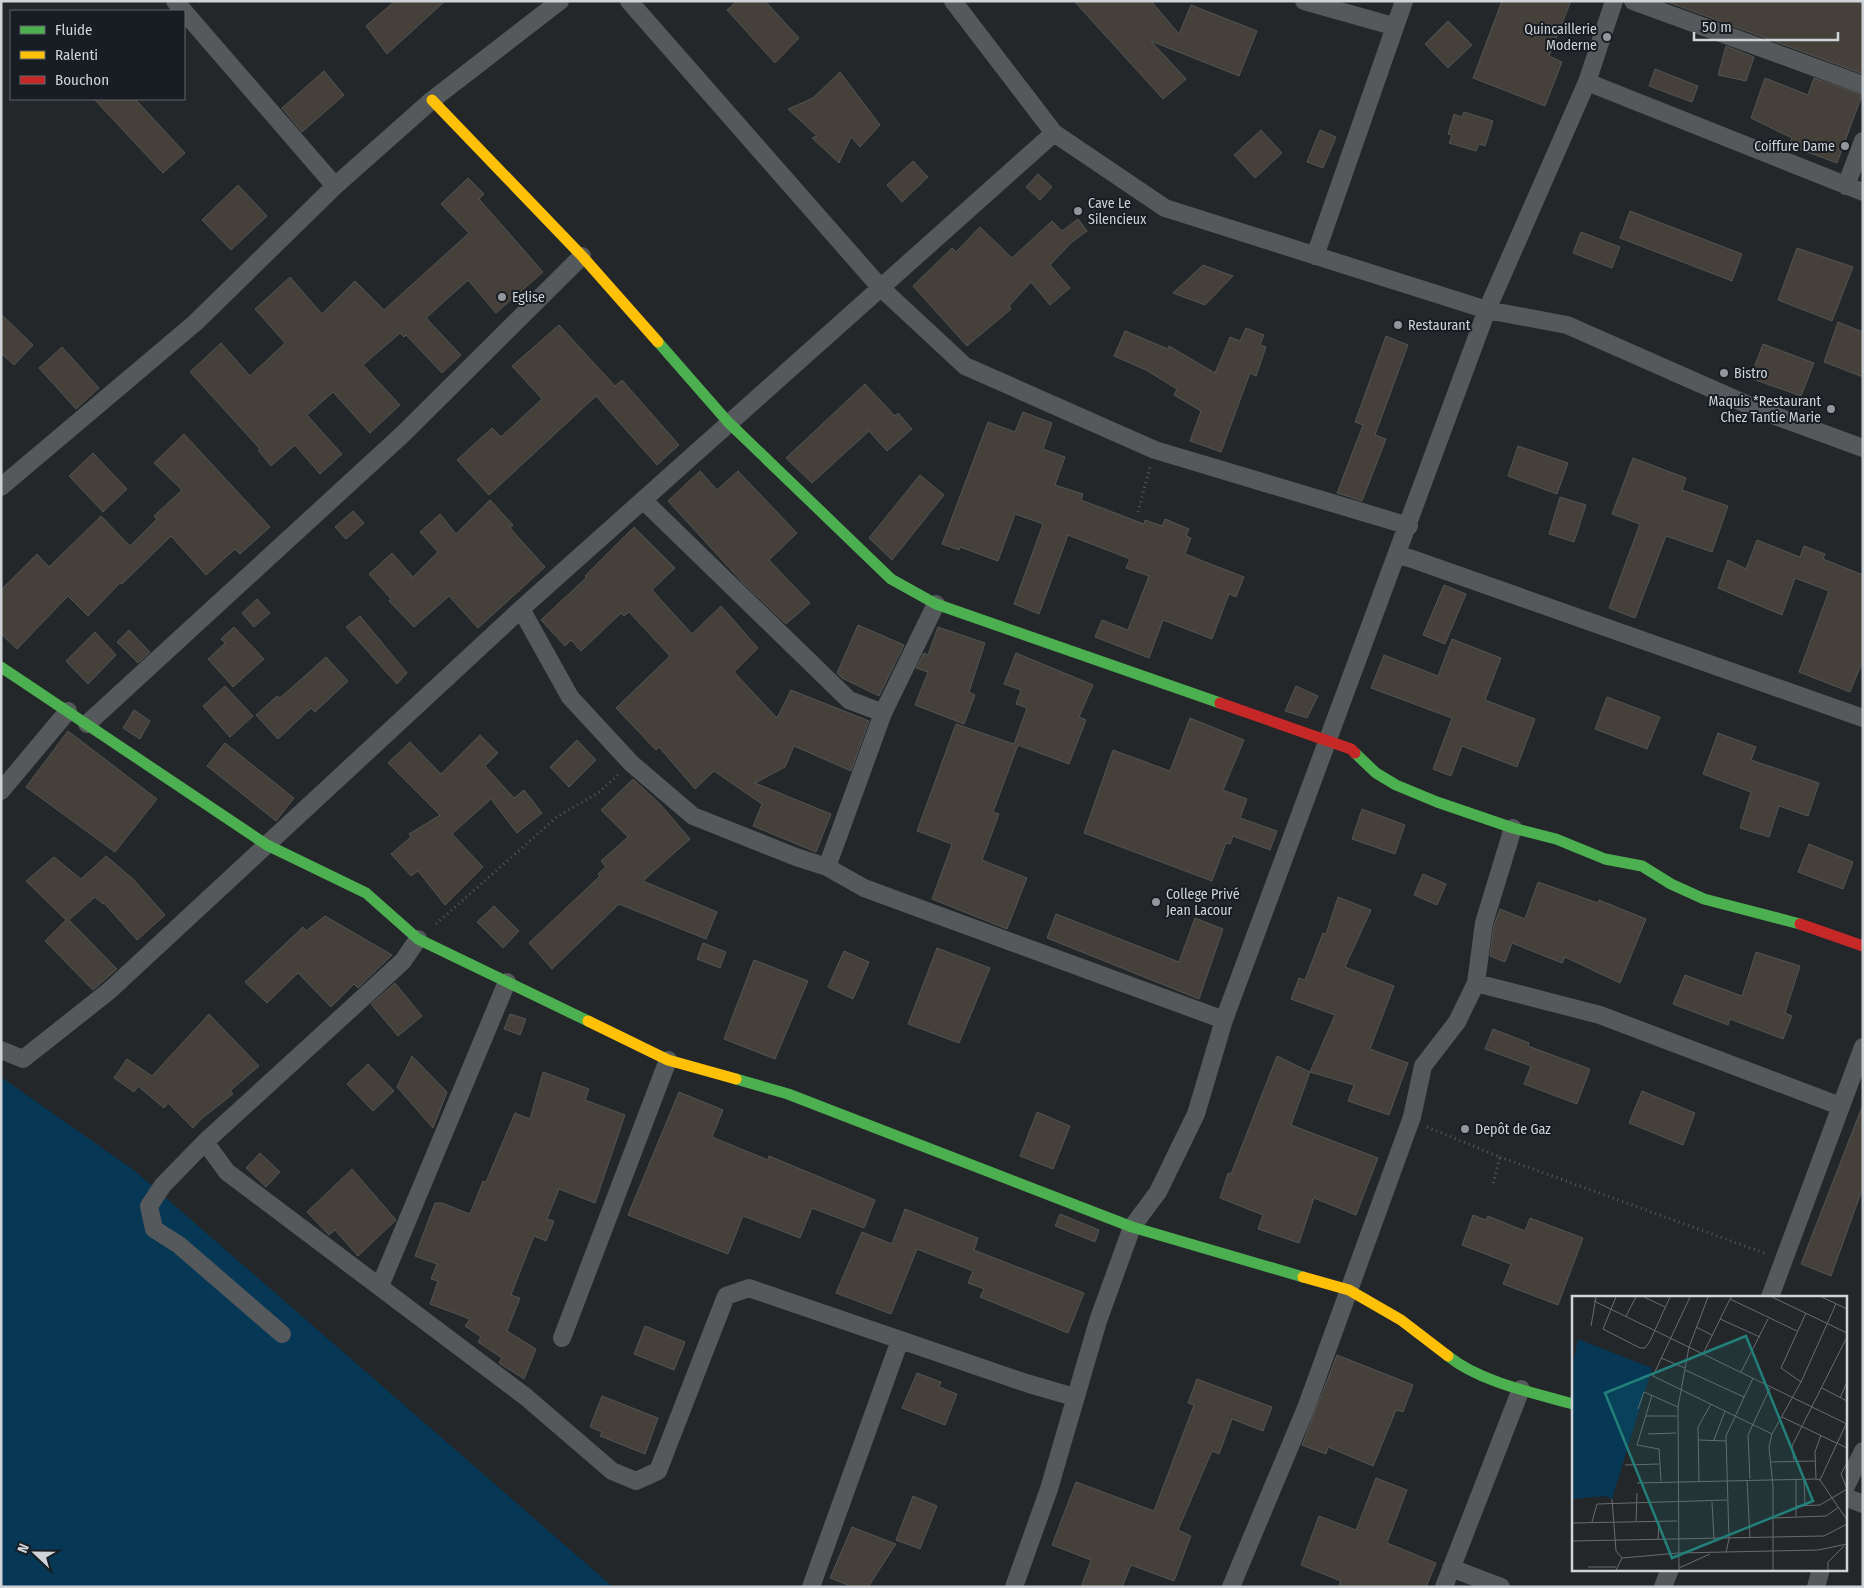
<svg xmlns="http://www.w3.org/2000/svg" width="1864" height="1588" viewBox="0 0 1864 1588" font-family="'Fira Sans Condensed',sans-serif">
	<style>
		.green { fill: #063755 }
		.building { fill: #45403a; stroke: #535454 }
		.lines { fill: none; stroke-linecap: round; stroke-linejoin: round }
		.path { stroke: #585a5c; stroke-width: 3; stroke-dasharray: 1 4; stroke-linecap: butt }
		.street { stroke: #56595b; stroke-width: 18 }
		.fast { stroke: #4caf50; stroke-width: 11 }
		.slow { stroke: #ffc107; stroke-width: 11 }
		.jam { stroke: #c62828; stroke-width: 11 }
		.poi-dot { fill: #93979b; stroke: #171d23; stroke-width: 2 }
		.labels { text-anchor: middle; dominant-baseline: central; stroke-width: 4; stroke-linejoin: round; paint-order: stroke }
		.poi-label { font-size: 14px; fill: #cfd4d8; stroke: #171d23; text-anchor: start }
		.inset-road { fill: none; stroke: #686c70; stroke-width: 1 }
		.view { fill: #227f79; fill-opacity: 0.15; stroke: #227f79; stroke-width: 2.5 }
		.inset-edge { fill: none; stroke: #cfd4d8; stroke-width: 2.5 }
	</style>
	<rect width="100%" height="100%" fill="#23272a"/>
	<path class="green" d="M 1,1077 L 135,1171 L 613,1587 L 1,1587 Z"/>
	<path class="building" d="M 395,1 L 445,1 L 387,54 L 366,26 Z
		M 737,1 L 765,1 L 799,38 L 775,63 L 727,10 Z
		M 1074,1 L 1151,1 L 1179,34 L 1191,5 L 1257,31 L 1239,76 L 1151,41 L 1186,79 L 1163,99 Z
		M 1502,1 L 1571,1 L 1549,56 L 1562,62 L 1545,106 L 1473,78 Z
		M 1665,1 L 1863,1 L 1863,74 Z
		M 1448,21 L 1472,45 L 1448,68 L 1425,44 Z
		M 1726,46 L 1754,57 L 1746,81 L 1718,75 Z
		M 1655,69 L 1698,86 L 1692,102 L 1649,86 Z
		M 324,71 L 344,95 L 302,132 L 282,108 Z
		M 840,72 L 880,125 L 860,147 L 851,137 L 839,163 L 812,138 L 817,136 L 788,109 L 813,98 Z
		M 1765,78 L 1808,95 L 1814,78 L 1862,95 L 1837,163 L 1789,145 L 1792,138 L 1751,118 Z
		M 94,99 L 135,99 L 185,153 L 163,173 Z
		M 1464,112 L 1493,121 L 1485,146 L 1479,144 L 1476,151 L 1449,143 L 1452,135 L 1448,134 L 1454,114 L 1462,117 Z
		M 1261,130 L 1282,153 L 1255,178 L 1234,155 Z
		M 1320,130 L 1336,137 L 1323,168 L 1307,162 Z
		M 913,161 L 928,177 L 902,202 L 887,185 Z
		M 1038,174 L 1052,187 L 1040,200 L 1026,187 Z
		M 468,178 L 484,194 L 479,199 L 543,272 L 496,313 L 468,280 L 426,318 L 461,355 L 442,373 L 406,335 L 404,337 L 400,333 L 363,365 L 400,405 L 370,433 L 333,392 L 307,415 L 342,454 L 320,474 L 295,445 L 271,466 L 258,450 L 260,449 L 190,372 L 221,343 L 250,376 L 285,343 L 255,309 L 290,277 L 322,314 L 355,281 L 384,310 L 469,233 L 441,204 Z
		M 238,185 L 267,216 L 231,250 L 202,220 Z
		M 1630,211 L 1742,254 L 1732,281 L 1620,238 Z
		M 1078,219 L 1087,231 L 1072,242 L 1050,265 L 1070,288 L 1050,305 L 1031,282 L 1009,306 L 1011,309 L 967,346 L 913,286 L 952,248 L 956,252 L 980,227 L 1012,258 L 1052,221 L 1062,231 Z
		M 1581,232 L 1620,247 L 1612,268 L 1573,253 Z
		M 1797,248 L 1853,267 L 1832,321 L 1778,300 Z
		M 1203,265 L 1233,276 L 1205,305 L 1173,293 Z
		M 1,314 L 33,345 L 14,365 L 1,353 Z
		M 1838,322 L 1863,332 L 1863,377 L 1824,362 Z
		M 559,325 L 615,386 L 622,380 L 679,445 L 657,465 L 596,396 L 489,495 L 457,460 L 492,428 L 501,437 L 542,399 L 512,366 Z
		M 1246,328 L 1264,335 L 1260,345 L 1266,347 L 1256,376 L 1250,373 L 1221,452 L 1190,441 L 1201,411 L 1174,395 L 1177,389 L 1146,370 L 1114,356 L 1125,331 L 1168,349 L 1169,346 L 1215,373 L 1230,337 L 1240,341 Z
		M 1386,336 L 1408,345 L 1375,435 L 1386,439 L 1362,501 L 1337,493 L 1363,425 L 1355,422 Z
		M 1763,344 L 1814,363 L 1801,396 L 1750,378 Z
		M 62,347 L 99,388 L 76,409 L 39,368 Z
		M 865,384 L 895,416 L 898,413 L 912,429 L 887,451 L 869,431 L 812,483 L 786,458 Z
		M 1023,412 L 1052,423 L 1043,449 L 1065,457 L 1055,485 L 1083,494 L 1081,500 L 1144,524 L 1145,520 L 1162,526 L 1165,519 L 1189,529 L 1186,536 L 1191,538 L 1185,554 L 1244,577 L 1236,597 L 1229,594 L 1212,639 L 1163,620 L 1149,658 L 1095,637 L 1102,620 L 1128,630 L 1149,576 L 1126,568 L 1130,559 L 1068,535 L 1039,614 L 1014,604 L 1043,524 L 1015,514 L 998,561 L 960,547 L 959,550 L 942,544 L 988,422 L 1015,432 Z
		M 184,434 L 270,527 L 240,554 L 235,549 L 206,575 L 171,536 L 122,584 L 120,583 L 88,616 L 68,596 L 17,649 L 1,634 L 1,590 L 37,554 L 49,567 L 101,516 L 130,546 L 157,519 L 154,516 L 182,490 L 154,463 Z
		M 1518,446 L 1568,463 L 1557,494 L 1508,476 Z
		M 93,453 L 127,489 L 103,512 L 69,476 Z
		M 1633,458 L 1686,478 L 1682,490 L 1728,506 L 1712,552 L 1666,536 L 1635,618 L 1609,608 L 1640,524 L 1612,514 Z
		M 700,471 L 717,490 L 738,471 L 797,533 L 769,560 L 810,603 L 786,624 L 743,583 L 668,501 Z
		M 920,475 L 944,495 L 892,560 L 869,538 Z
		M 1560,497 L 1586,505 L 1574,542 L 1549,534 Z
		M 490,500 L 513,525 L 510,528 L 545,567 L 478,628 L 449,596 L 414,627 L 389,601 L 391,599 L 369,574 L 392,553 L 413,577 L 438,552 L 420,532 L 440,514 L 456,534 Z
		M 353,511 L 364,523 L 346,539 L 335,527 Z
		M 634,527 L 675,568 L 652,590 L 692,634 L 721,606 L 758,648 L 734,672 L 777,718 L 791,690 L 869,721 L 851,771 L 794,746 L 785,767 L 755,783 L 831,814 L 816,852 L 753,826 L 762,804 L 714,771 L 695,789 L 659,747 L 656,750 L 616,708 L 670,656 L 629,612 L 624,616 L 621,613 L 581,651 L 571,640 L 565,646 L 541,620 L 587,577 L 585,576 Z
		M 1757,540 L 1800,557 L 1804,546 L 1825,554 L 1823,559 L 1863,575 L 1863,660 L 1850,692 L 1799,672 L 1829,591 L 1795,578 L 1782,615 L 1718,588 L 1728,560 L 1746,569 Z
		M 1444,585 L 1466,594 L 1445,644 L 1423,635 Z
		M 257,599 L 270,613 L 254,627 L 242,613 Z
		M 360,616 L 407,673 L 397,684 L 346,627 Z
		M 858,625 L 904,645 L 879,696 L 842,678 L 837,673 Z
		M 234,627 L 264,659 L 233,687 L 208,659 L 225,643 L 221,639 Z
		M 938,627 L 985,643 L 969,692 L 975,695 L 964,724 L 915,705 L 928,672 L 916,668 L 924,653 L 928,655 Z
		M 129,630 L 150,652 L 138,663 L 117,642 Z
		M 95,632 L 116,655 L 88,684 L 66,661 Z
		M 1452,639 L 1501,658 L 1485,700 L 1535,719 L 1517,767 L 1462,746 L 1451,776 L 1433,769 L 1452,718 L 1371,688 L 1384,655 L 1438,676 Z
		M 1016,653 L 1093,685 L 1079,717 L 1086,720 L 1069,764 L 1018,745 L 993,812 L 999,814 L 982,860 L 1027,878 L 1007,929 L 932,899 L 952,844 L 917,831 L 956,724 L 1014,744 L 1027,708 L 1016,704 L 1021,690 L 1004,684 Z
		M 326,657 L 348,681 L 315,712 L 311,708 L 278,739 L 256,715 L 277,696 L 280,698 Z
		M 225,686 L 253,716 L 230,737 L 203,706 Z
		M 1296,686 L 1318,696 L 1307,718 L 1285,711 Z
		M 1607,697 L 1660,717 L 1647,749 L 1595,729 Z
		M 134,710 L 150,721 L 140,739 L 123,728 Z
		M 1190,718 L 1244,740 L 1223,790 L 1247,799 L 1240,818 L 1277,831 L 1270,850 L 1233,836 L 1230,844 L 1226,843 L 1212,881 L 1084,833 L 1113,750 L 1170,771 Z
		M 68,731 L 157,799 L 115,852 L 26,787 Z
		M 1718,733 L 1756,747 L 1751,760 L 1819,783 L 1808,816 L 1779,806 L 1769,837 L 1740,828 L 1751,792 L 1703,774 Z
		M 480,735 L 498,753 L 485,766 L 514,798 L 524,790 L 542,813 L 517,833 L 491,799 L 452,834 L 483,867 L 445,905 L 418,871 L 411,876 L 391,854 L 411,837 L 409,834 L 440,815 L 388,763 L 410,742 L 441,774 Z
		M 577,740 L 596,760 L 569,787 L 550,767 Z
		M 225,743 L 294,798 L 276,821 L 207,766 Z
		M 633,779 L 660,804 L 690,839 L 643,881 L 717,912 L 706,939 L 619,904 L 552,969 L 529,943 L 600,876 L 598,874 L 606,867 L 601,861 L 628,837 L 601,810 Z
		M 1362,809 L 1405,825 L 1395,854 L 1352,839 Z
		M 1809,844 L 1853,862 L 1843,889 L 1798,872 Z
		M 106,856 L 133,879 L 165,915 L 137,940 L 104,903 L 103,904 L 95,897 L 69,920 L 117,969 L 93,990 L 45,941 L 66,920 L 26,881 L 54,857 L 81,879 Z
		M 1423,874 L 1446,884 L 1437,905 L 1414,895 Z
		M 1538,882 L 1598,903 L 1599,900 L 1646,919 L 1620,983 L 1565,957 L 1562,963 L 1512,943 L 1505,962 L 1490,956 L 1494,925 L 1500,909 L 1525,919 Z
		M 1338,897 L 1371,910 L 1345,967 L 1394,986 L 1370,1049 L 1408,1063 L 1389,1115 L 1348,1101 L 1354,1085 L 1310,1072 L 1335,1015 L 1291,999 L 1299,978 L 1305,980 L 1323,933 L 1326,934 Z
		M 494,906 L 519,931 L 503,948 L 477,922 Z
		M 1056,914 L 1179,962 L 1195,918 L 1223,929 L 1199,999 L 1047,938 Z
		M 325,916 L 392,955 L 358,988 L 354,984 L 331,1007 L 298,973 L 267,1003 L 245,982 L 303,927 L 306,931 Z
		M 703,943 L 726,952 L 720,968 L 697,959 Z
		M 937,948 L 990,968 L 959,1043 L 908,1024 Z
		M 844,951 L 869,962 L 853,999 L 828,987 Z
		M 1756,952 L 1800,966 L 1785,1013 L 1792,1016 L 1783,1039 L 1730,1019 L 1728,1025 L 1673,1004 L 1685,975 L 1742,996 Z
		M 754,960 L 808,981 L 775,1059 L 724,1039 Z
		M 395,983 L 422,1016 L 398,1036 L 371,1004 Z
		M 209,1014 L 259,1066 L 230,1091 L 233,1094 L 201,1119 L 193,1128 L 168,1103 L 164,1108 L 138,1086 L 134,1092 L 114,1078 L 127,1059 L 152,1076 Z
		M 510,1014 L 526,1019 L 520,1035 L 504,1029 Z
		M 1493,1029 L 1529,1043 L 1528,1046 L 1590,1069 L 1577,1104 L 1524,1084 L 1531,1066 L 1485,1049 Z
		M 412,1056 L 447,1092 L 433,1128 L 397,1087 Z
		M 1277,1056 L 1310,1072 L 1291,1125 L 1378,1158 L 1356,1215 L 1314,1198 L 1299,1243 L 1258,1229 L 1263,1215 L 1220,1198 L 1228,1173 L 1231,1174 Z
		M 368,1064 L 394,1091 L 373,1111 L 347,1084 Z
		M 543,1072 L 589,1089 L 585,1100 L 625,1115 L 595,1203 L 559,1189 L 547,1219 L 554,1221 L 546,1241 L 534,1236 L 511,1295 L 520,1298 L 507,1331 L 536,1349 L 524,1379 L 499,1363 L 502,1358 L 478,1342 L 481,1337 L 465,1326 L 470,1319 L 430,1304 L 438,1281 L 431,1279 L 437,1264 L 415,1256 L 435,1203 L 442,1203 L 470,1214 L 483,1181 L 486,1182 L 515,1113 L 530,1119 Z
		M 1642,1091 L 1695,1113 L 1683,1145 L 1629,1123 Z
		M 679,1092 L 723,1110 L 712,1137 L 768,1160 L 769,1156 L 875,1200 L 864,1228 L 812,1208 L 800,1238 L 743,1216 L 728,1254 L 628,1215 Z
		M 1862,1107 L 1863,1187 L 1831,1276 L 1801,1264 Z
		M 1037,1112 L 1070,1126 L 1053,1169 L 1020,1156 Z
		M 260,1153 L 280,1172 L 266,1187 L 246,1168 Z
		M 352,1169 L 396,1220 L 358,1256 L 335,1230 L 329,1235 L 307,1212 Z
		M 905,1209 L 978,1238 L 974,1250 L 1084,1293 L 1068,1333 L 980,1297 L 984,1289 L 968,1283 L 973,1271 L 917,1249 L 891,1314 L 836,1293 L 862,1232 L 892,1244 Z
		M 1060,1214 L 1099,1230 L 1095,1242 L 1055,1226 Z
		M 1473,1215 L 1486,1220 L 1488,1216 L 1525,1231 L 1530,1218 L 1583,1238 L 1558,1305 L 1503,1284 L 1511,1264 L 1462,1245 Z
		M 645,1326 L 685,1342 L 674,1370 L 634,1354 Z
		M 1337,1355 L 1413,1385 L 1403,1412 L 1396,1410 L 1373,1466 L 1328,1447 L 1326,1454 L 1302,1445 Z
		M 917,1373 L 941,1382 L 939,1387 L 957,1394 L 945,1425 L 902,1408 Z
		M 1197,1379 L 1272,1407 L 1263,1431 L 1232,1419 L 1219,1454 L 1212,1451 L 1178,1530 L 1191,1536 L 1174,1581 L 1131,1565 L 1122,1587 L 1081,1587 L 1091,1560 L 1052,1545 L 1076,1482 L 1154,1511 L 1194,1405 L 1188,1403 Z
		M 602,1396 L 658,1418 L 645,1454 L 600,1436 L 602,1432 L 590,1427 Z
		M 1376,1478 L 1407,1490 L 1387,1543 L 1436,1563 L 1426,1587 L 1338,1587 L 1341,1581 L 1301,1565 L 1319,1516 L 1356,1530 Z
		M 913,1496 L 937,1506 L 920,1549 L 896,1540 Z
		M 852,1527 L 896,1544 L 868,1587 L 853,1587 L 830,1578 Z"/>
	<g class="lines">
		<path class="path" d="M 1138,512 L 1150,467
			M 436,924 L 558,816 L 598,793 L 618,775
			M 1427,1127 L 1500,1157 L 1493,1184
			M 1500,1157 L 1767,1254"/>
		<path class="street" d="M 175,1 L 335,186
			M 629,1 L 880,287 L 965,366 L 1155,450 L 1409,526
			M 953,1 L 1054,133 L 1165,208 L 1487,310 L 1567,325 L 1762,411 L 1863,448
			M 1304,1 L 1393,26
			M 1633,1 L 1863,85
			M 1587,82 L 1863,192
			M 1846,186 L 1863,141
			M 1315,256 L 1404,1
			M 1,487 L 195,323 L 335,186 L 432,100 L 560,1
			M 643,500 L 849,700 L 883,713
			M 1398,554 L 1863,718
			M 521,609 L 570,697 L 632,764 L 693,816 L 796,857 L 827,867 L 864,888 L 1224,1020
			M 87,724 L 403,434 L 582,256
			M 1,791 L 68,711
			M 827,867 L 883,713 L 936,604
			M 1476,983 L 1600,1015 L 1840,1106
			M 1,1050 L 23,1059 L 109,991 L 521,609 L 1054,133
			M 205,1142 L 227,1172 L 526,1397 L 612,1471 L 636,1481 L 658,1471 L 726,1296 L 749,1288 L 1026,1383 L 1074,1397
			M 380,1286 L 507,982
			M 1770,1297 L 1863,1047
			M 282,1334 L 179,1245 L 154,1229 L 149,1206 L 163,1185 L 205,1142 L 403,961 L 418,939
			M 562,1338 L 668,1060
			M 1845,1488 L 1863,1451
			M 1845,1497 L 1863,1504
			M 1451,1568 L 1501,1587
			M 811,1587 L 900,1340
			M 1014,1587 L 1049,1489 L 1098,1321 L 1132,1227 L 1158,1192 L 1196,1114 L 1224,1020 L 1487,310 L 1587,82 L 1614,1
			M 1231,1587 L 1306,1408 L 1412,1117 L 1423,1066 L 1457,1022 L 1476,983 L 1484,923 L 1513,828
			M 1444,1587 L 1521,1389
			M 1663,1587 L 1670,1569
			M 1816,1587 L 1821,1569"/>
		<path class="fast" d="M 658,342 L 728,422 L 891,579 L 936,604 L 1220,703
			M 1,667 L 267,845 L 366,893 L 418,939 L 588,1021
			M 1355,753 L 1376,773 L 1396,785 L 1437,802 L 1513,828 L 1556,839 L 1605,859 L 1642,866 L 1671,884 L 1704,899 L 1800,924
			M 736,1079 L 788,1094 L 1132,1227 L 1303,1277
			M 1448,1356 C 1480,1382 1534,1393 1573,1404"/>
		<path class="slow" d="M 432,100 L 582,256 L 658,342
			M 588,1021 L 668,1060 L 736,1079
			M 1303,1277 L 1349,1290 L 1401,1320 L 1448,1356"/>
		<path class="jam" d="M 1220,703 L 1351,749 L 1355,753
			M 1800,924 L 1863,946"/>
	</g>
	<g class="poi-dot">
		<circle cx="1607" cy="37" r="5"/>
		<circle cx="1845" cy="146" r="5"/>
		<circle cx="1078" cy="211" r="5"/>
		<circle cx="502" cy="297" r="5"/>
		<circle cx="1398" cy="325" r="5"/>
		<circle cx="1724" cy="373" r="5"/>
		<circle cx="1831" cy="409" r="5"/>
		<circle cx="1156" cy="902" r="5"/>
		<circle cx="1465" cy="1129" r="5"/>
	</g>
	<g class="labels">
		<g class="poi-label">
			<text x="1597" y="29" text-anchor="end">Quincaillerie<tspan x="1597" dy="16">Moderne</tspan></text>
			<text x="1835" y="146" text-anchor="end">Coiffure Dame</text>
			<text x="1088" y="203">Cave Le<tspan x="1088" dy="16">Silencieux</tspan></text>
			<text x="512" y="297">Eglise</text>
			<text x="1408" y="325">Restaurant</text>
			<text x="1734" y="373">Bistro</text>
			<text x="1821" y="401" text-anchor="end">Maquis *Restaurant<tspan x="1821" dy="16">Chez Tantie Marie</tspan></text>
			<text x="1166" y="894">College Privé<tspan x="1166" dy="16">Jean Lacour</tspan></text>
			<text x="1475" y="1129">Depôt de Gaz</text>
		</g>
	</g>
	<g transform="translate(1572 1296)">
		<rect width="275" height="275" fill="#23272a"/>
		<path d="M 6,43 L 80,72 L 40,203 L 33,200 L 0,203 L 0,72 Z" fill="#063755"/>
		<path class="inset-road" d="M 44,1 L 31,33 L 68,52 L 73,52 L 78,45 L 98,1M 72,1 L 93,11M 118,1 L 81,80 L 200,138M 200,1 L 275,37M 250,1 L 275,13M 158,3 L 225,35M 22,5 L 275,128M 54,20 L 64,1M 148,23 L 188,41M 19,30 L 24,1M 124,31 L 140,39M 131,58 L 159,1M 89,62 L 113,72M 113,74 L 172,101M 169,76 L 196,23M 229,86 L 209,72 L 234,17M 250,92 L 275,105M 80,99 L 65,149 L 87,153 L 89,185M 268,102 L 275,86M 66,113 L 72,96 L 106,111M 74,120 L 105,120M 210,121 L 275,152M 76,138 L 104,137M 127,144 L 154,145M 142,144 L 153,115M 222,164 L 220,150 L 275,41M 198,166 L 243,165M 275,167 L 269,178 L 275,193M 53,169 L 87,168M 178,183 L 176,139 L 198,92M 232,183 L 233,210M 244,183 L 243,156 L 249,139M 175,184 L 178,242M 224,184 L 224,220M 248,184 L 275,126M 127,185 L 126,131 L 139,108M 65,187 L 244,183 L 248,184 L 275,224M 40,203 L 44,255 L 50,262 L 44,274M 140,206 L 142,243M 224,210 L 248,209 L 275,193M 201,222 L 254,220 L 267,211M 64,225 L 65,197M 20,226 L 25,208 L 155,204M 0,227 L 105,225M 86,244 L 87,225M 0,245 L 252,240 L 275,228M 154,256 L 157,243 L 154,140 L 181,82M 50,262 L 107,257 L 246,254 L 275,248M 16,271 L 44,271M 107,272 L 138,258M 107,274 L 106,111 L 117,51 L 136,1M 201,274 L 201,191 L 197,151 L 200,138 L 229,86 L 264,8M 256,274 L 256,266 L 272,250"/>
		<path class="view" d="M 174,40 L 241,205 L 100,262 L 33,97 Z"/>
		<rect width="275" height="275" class="inset-edge"/>
	</g>
	<rect width="1864" height="1588" fill="none" stroke="#cfd4d8" stroke-width="5"/>
	<rect x="10" y="10" width="175" height="90" fill="#171d23" stroke="#61666b"/>
	<rect x="20" y="26" width="25" height="8" fill="#4caf50" stroke="#61666b"/>
	<text x="55" y="35" font-size="15" fill="#cfd4d8">Fluide</text>
	<rect x="20" y="51" width="25" height="8" fill="#ffc107" stroke="#61666b"/>
	<text x="55" y="60" font-size="15" fill="#cfd4d8">Ralenti</text>
	<rect x="20" y="76" width="25" height="8" fill="#c62828" stroke="#61666b"/>
	<text x="55" y="85" font-size="15" fill="#cfd4d8">Bouchon</text>
	<g transform="translate(35 1553) rotate(292)" stroke="#171d23" stroke-width="4" paint-order="stroke">
	<path d="M0-4L9 19L0 12L-9 19Z" fill="#cfd4d8"/>
	<text y="-8" font-size="14" font-weight="bold" text-anchor="middle" fill="#cfd4d8">N</text>
	</g>
	<path d="M1694 32v8h144v-8" fill="none" stroke="#cfd4d8" stroke-width="2.5"/>
	<text x="1702" y="32" font-size="15" fill="#cfd4d8" stroke="#171d23" stroke-width="4" paint-order="stroke">50 m</text>
</svg>
